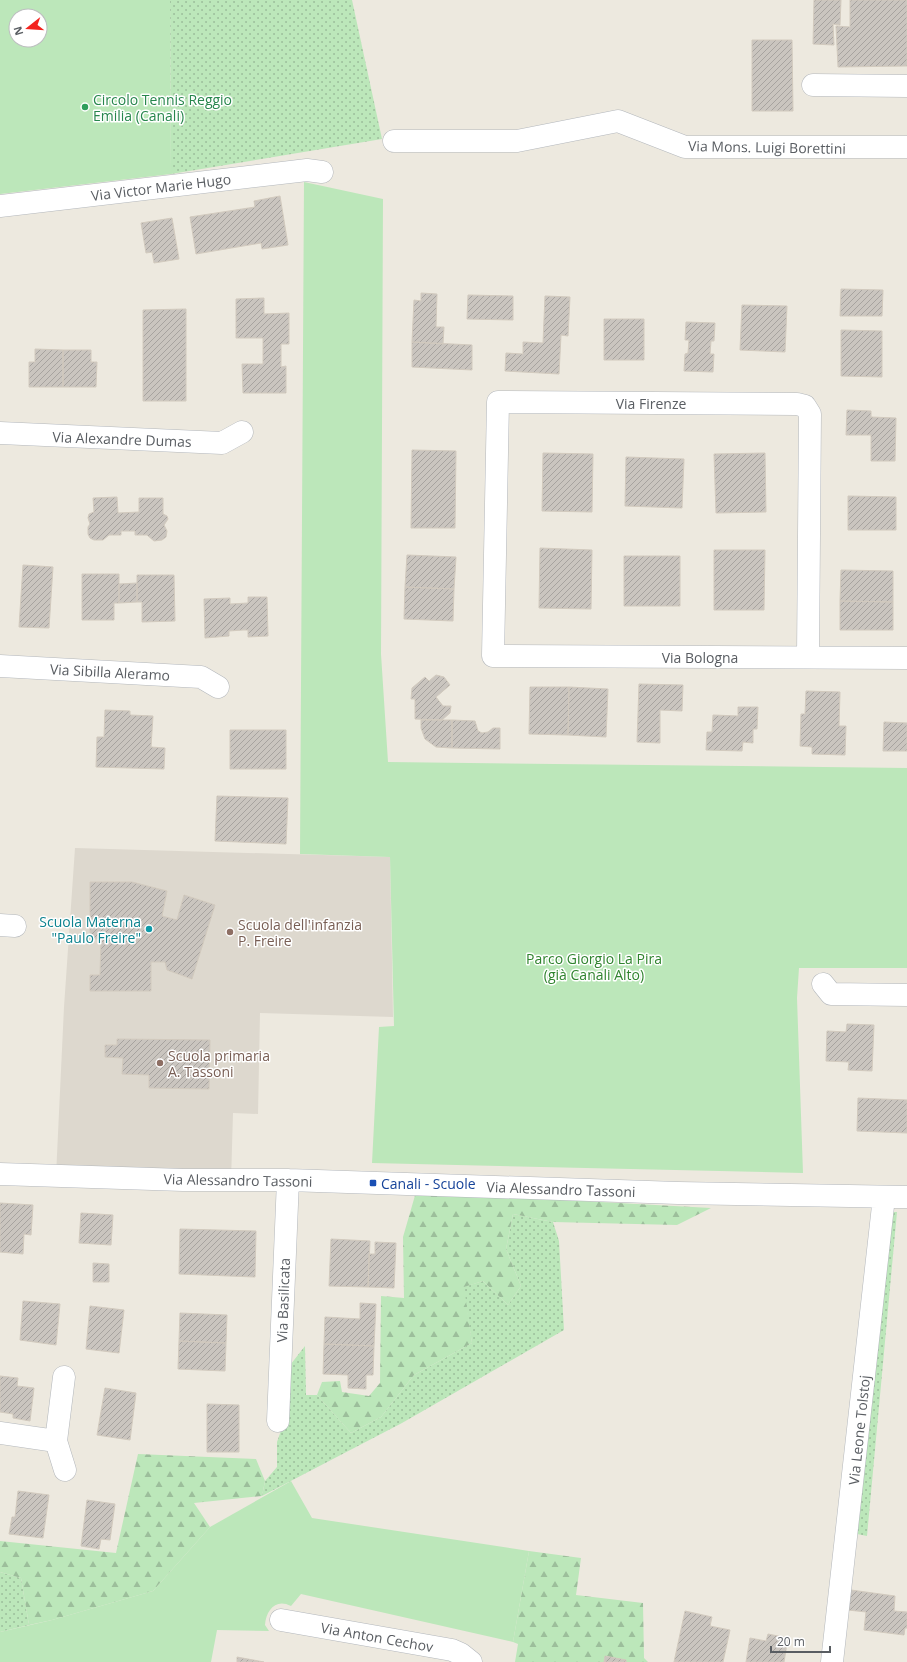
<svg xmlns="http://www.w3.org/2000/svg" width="907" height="1662" viewBox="0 0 907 1662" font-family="'Open Sans',sans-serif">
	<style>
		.education { fill: #ddd8ce }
		.grass { fill: url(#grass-dots) }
		.forest { fill: url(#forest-firs) }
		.park { fill: #bce7ba; fill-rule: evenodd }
		.building { fill: url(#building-hatch); stroke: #d2cabe }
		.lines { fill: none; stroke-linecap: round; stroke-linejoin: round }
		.minor-casing { stroke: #b3b7bc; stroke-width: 23 }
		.minor { stroke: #fff; stroke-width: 22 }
		.leisure-dot { fill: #2e9e5b; stroke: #fff; stroke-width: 1.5 }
		.culture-dot { fill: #0f9aa8; stroke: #fff; stroke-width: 1.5 }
		.education-dot { fill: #8d6e63; stroke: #fff; stroke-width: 1.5 }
		.transit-dot { fill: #1a4fb4; stroke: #fff; stroke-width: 1.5 }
		.labels { text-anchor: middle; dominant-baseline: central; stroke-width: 3; stroke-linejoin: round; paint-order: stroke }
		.leisure-label { font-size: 14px; fill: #27864d; stroke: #fff; text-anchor: start }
		.street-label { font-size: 14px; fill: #595d62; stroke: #fff }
		.culture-label { font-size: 14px; fill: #0d838f; stroke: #fff; text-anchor: end }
		.education-label { font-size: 14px; fill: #785e54; stroke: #fff; text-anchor: start }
		.park-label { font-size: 14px; fill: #2f832e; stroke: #fff }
		.transit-label { font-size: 14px; fill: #164399; stroke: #fff; text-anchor: start }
	</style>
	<defs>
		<pattern id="grass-dots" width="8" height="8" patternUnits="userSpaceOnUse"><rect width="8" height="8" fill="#bce7ba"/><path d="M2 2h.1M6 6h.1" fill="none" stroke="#9cbe9b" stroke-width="1.8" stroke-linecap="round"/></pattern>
		<pattern id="forest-firs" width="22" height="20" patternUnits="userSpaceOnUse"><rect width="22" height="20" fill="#bce7ba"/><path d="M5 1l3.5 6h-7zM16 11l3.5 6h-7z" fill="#9cbe9b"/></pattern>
		<pattern id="building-hatch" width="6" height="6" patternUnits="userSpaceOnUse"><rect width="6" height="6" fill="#cac5bf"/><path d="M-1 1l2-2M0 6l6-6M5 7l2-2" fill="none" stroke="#a7a39f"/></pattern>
	</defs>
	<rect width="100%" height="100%" fill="#ede9df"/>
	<path class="education" d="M 75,848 L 390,857 L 393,1017 L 260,1013 L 258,1114 L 233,1113 L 231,1181 L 56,1176 L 64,1007 Z"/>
	<path class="grass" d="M 170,0 L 352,0 L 382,139 L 171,174 Z
		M 883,1212 L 897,1212 L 867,1536 L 847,1532 Z
		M 513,1214 L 553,1222 L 559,1241 L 564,1330 L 402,1423 L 262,1496 L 265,1481 L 277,1467 L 277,1442 L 284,1422 L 287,1369 L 305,1346 L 306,1395 L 317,1395 L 351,1433 L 381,1417 L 414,1375 L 472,1343 L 463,1287 L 483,1281 L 508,1305 L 521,1286 L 506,1249 Z
		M 0,1572 L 21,1578 L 29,1625 L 0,1632 Z"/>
	<path class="forest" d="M 416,1192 L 711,1208 L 677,1225 L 553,1222 L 513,1214 L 506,1249 L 521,1286 L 508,1305 L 483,1281 L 464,1287 L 472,1343 L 414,1375 L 381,1417 L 351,1433 L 317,1395 L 322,1382 L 340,1381 L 342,1392 L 369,1396 L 380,1383 L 381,1296 L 404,1298 L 403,1237 Z
		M 138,1454 L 256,1459 L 265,1481 L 262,1496 L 194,1503 L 210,1527 L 153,1591 L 52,1620 L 29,1625 L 21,1578 L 0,1572 L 0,1541 L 116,1553 Z
		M 529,1551 L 581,1558 L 576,1595 L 643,1603 L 644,1658 L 648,1662 L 515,1662 L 518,1644 L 513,1642 Z"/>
	<path class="park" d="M 0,0 L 170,0 L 171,174 L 0,194 ZM 16,16 L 40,16 L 40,40 L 16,40 Z
		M 304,182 L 383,199 L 381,654 L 388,762 L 907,768 L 907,968 L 799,968 L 797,998 L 803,1173 L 372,1163 L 379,1027 L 394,1026 L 390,857 L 300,854 Z
		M 291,1481 L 312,1518 L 529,1551 L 513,1642 L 301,1594 L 291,1606 C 276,1598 266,1610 265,1625 L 269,1631 L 217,1630 L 211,1662 L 0,1662 L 0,1632 L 52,1620 L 153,1591 L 210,1527 Z"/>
	<path class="building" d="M 814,0 L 841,0 L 840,25 L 833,24 L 834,45 L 813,44 Z
		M 850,0 L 907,0 L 907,66 L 838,67 L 836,26 L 850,27 Z
		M 752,40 L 792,40 L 793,111 L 752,111 Z
		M 280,196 L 288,245 L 262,249 L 261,243 L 196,254 L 190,217 L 255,207 L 254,201 Z
		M 172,218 L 179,259 L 154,263 L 152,252 L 146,253 L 141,223 Z
		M 841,289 L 883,290 L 882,316 L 840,316 Z
		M 421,293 L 437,294 L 436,327 L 444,327 L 443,344 L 412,342 L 414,300 L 421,301 Z
		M 468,295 L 513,296 L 513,320 L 467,319 Z
		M 545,296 L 570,297 L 568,336 L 561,335 L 559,374 L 505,371 L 506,353 L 523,354 L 523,342 L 543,343 Z
		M 264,298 L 264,314 L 289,313 L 289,344 L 281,344 L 281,367 L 286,366 L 286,393 L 243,393 L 242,364 L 263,364 L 263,338 L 236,338 L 236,299 Z
		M 742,305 L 787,306 L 785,352 L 740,350 Z
		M 186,309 L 186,401 L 143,401 L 143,310 Z
		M 604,319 L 644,319 L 644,360 L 604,360 Z
		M 686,322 L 715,323 L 714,341 L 711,341 L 710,354 L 714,354 L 713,372 L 684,371 L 685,354 L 688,353 L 689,340 L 685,340 Z
		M 841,330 L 882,331 L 882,377 L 841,376 Z
		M 412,342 L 472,345 L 472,370 L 412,367 Z
		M 35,349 L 63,350 L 63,387 L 29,387 L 29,362 L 35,362 Z
		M 63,350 L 91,350 L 91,362 L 97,362 L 96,387 L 63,387 Z
		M 847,410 L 871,411 L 871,417 L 896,418 L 895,461 L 871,461 L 871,435 L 846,435 Z
		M 412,450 L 456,451 L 455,528 L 411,528 Z
		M 543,453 L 593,454 L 592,512 L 542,511 Z
		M 765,453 L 766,512 L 716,513 L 714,454 Z
		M 626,457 L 684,459 L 682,508 L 625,506 Z
		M 848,496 L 896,497 L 896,530 L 848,530 Z
		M 117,497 L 118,513 L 139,512 L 139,498 L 163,498 L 163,514 L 167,516 L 168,519 L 164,525 L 167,531 L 166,537 L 162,540 L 154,541 L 147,535 L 135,535 L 135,531 L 121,531 L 121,535 L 109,535 L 103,540 L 94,540 L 90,538 L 88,534 L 88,527 L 90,524 L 88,518 L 89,514 L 94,512 L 93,498 Z
		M 540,548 L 592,550 L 591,609 L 539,608 Z
		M 714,550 L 765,550 L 764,610 L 714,610 Z
		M 407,555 L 456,557 L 454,589 L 405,587 Z
		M 624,556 L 680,556 L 680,606 L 624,606 Z
		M 23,565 L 53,567 L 49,628 L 19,627 Z
		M 841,570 L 893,571 L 893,602 L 840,601 Z
		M 82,574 L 119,574 L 119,603 L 114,603 L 114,620 L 82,620 Z
		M 137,575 L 174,575 L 175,621 L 142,622 L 142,602 L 137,602 Z
		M 137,583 L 137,602 L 119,603 L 119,584 Z
		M 405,587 L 454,589 L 453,621 L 404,619 Z
		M 248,597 L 267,597 L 268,636 L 248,637 L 248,630 L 243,630 L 229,631 L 229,636 L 205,638 L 204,599 L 230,598 L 230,604 L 248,603 Z
		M 840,601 L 893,602 L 893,630 L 840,630 Z
		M 436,675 L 444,677 L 450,685 L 436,697 L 443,706 L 451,706 L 450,713 L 442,720 L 415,719 L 415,699 L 411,699 L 412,688 L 425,677 L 429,681 Z
		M 639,684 L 683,685 L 682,711 L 660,710 L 660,743 L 637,742 Z
		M 530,687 L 569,687 L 568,735 L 529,734 Z
		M 569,687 L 608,689 L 606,737 L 568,735 Z
		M 806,691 L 840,692 L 839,726 L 846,726 L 845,755 L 812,754 L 812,747 L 800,746 L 801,714 L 805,714 Z
		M 738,707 L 758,707 L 757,729 L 753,729 L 753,743 L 743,742 L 742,751 L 706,750 L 707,732 L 712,732 L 713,715 L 738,716 Z
		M 105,710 L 130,711 L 130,715 L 153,716 L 151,747 L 165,748 L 164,769 L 96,767 L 97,737 L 104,737 Z
		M 421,720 L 452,720 L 452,748 L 436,747 L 425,739 L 421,728 Z
		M 452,720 L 475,721 L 478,731 L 482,733 L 488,732 L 493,728 L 500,728 L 500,749 L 452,748 Z
		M 884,722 L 907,723 L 907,751 L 883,751 Z
		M 230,730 L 286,730 L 286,769 L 230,769 Z
		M 217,796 L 288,798 L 286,844 L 215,841 Z
		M 90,882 L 132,882 L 167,891 L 162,916 L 177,920 L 184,895 L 215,905 L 192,979 L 167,970 L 165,962 L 151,962 L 151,991 L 90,991 L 90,975 L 100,975 L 101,939 L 90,939 Z
		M 847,1024 L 874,1025 L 872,1071 L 848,1070 L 849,1062 L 826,1061 L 827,1031 L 846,1032 Z
		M 117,1039 L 210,1040 L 209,1089 L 149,1088 L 149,1075 L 122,1074 L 123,1058 L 105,1057 L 105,1045 L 117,1045 Z
		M 858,1098 L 907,1100 L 907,1133 L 857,1131 Z
		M 0,1203 L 33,1205 L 31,1235 L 24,1234 L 23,1254 L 0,1252 Z
		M 81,1213 L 113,1215 L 111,1245 L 79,1243 Z
		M 180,1229 L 256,1231 L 255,1277 L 179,1274 Z
		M 331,1239 L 370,1241 L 368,1287 L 329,1286 Z
		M 375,1242 L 396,1243 L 394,1288 L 368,1287 L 369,1254 L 375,1254 Z
		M 93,1263 L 109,1264 L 109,1282 L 93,1282 Z
		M 23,1301 L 60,1304 L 56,1345 L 20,1340 Z
		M 360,1303 L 376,1304 L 374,1346 L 324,1344 L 325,1317 L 360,1319 Z
		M 90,1306 L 124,1310 L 119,1353 L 86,1349 Z
		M 180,1313 L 227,1315 L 226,1343 L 179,1341 Z
		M 179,1341 L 226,1343 L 225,1371 L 178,1369 Z
		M 324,1344 L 374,1346 L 373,1375 L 366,1375 L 366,1389 L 348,1388 L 348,1375 L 323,1374 Z
		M 0,1376 L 18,1378 L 17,1386 L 34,1388 L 30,1421 L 13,1418 L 13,1414 L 0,1412 Z
		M 105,1388 L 136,1393 L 130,1440 L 97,1435 Z
		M 207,1404 L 239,1405 L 239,1452 L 207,1452 Z
		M 18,1491 L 49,1495 L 43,1538 L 9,1534 L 12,1517 L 15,1517 Z
		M 87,1500 L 115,1504 L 110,1540 L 101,1539 L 99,1549 L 81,1546 Z
		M 851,1590 L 895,1596 L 894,1611 L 907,1612 L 907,1628 L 905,1628 L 904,1635 L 864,1630 L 866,1612 L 848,1610 Z
		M 685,1611 L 712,1617 L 710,1626 L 730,1630 L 723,1662 L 674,1662 Z
		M 768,1634 L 788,1638 L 784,1662 L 746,1662 L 750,1638 L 766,1641 Z
		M 605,1656 L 626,1660 L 626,1662 L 604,1662 Z
		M 237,1657 L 264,1662 L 237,1662 Z"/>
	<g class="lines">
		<g class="minor-casing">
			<path id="minor" d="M 813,85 L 907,86
				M 394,141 L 517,141 L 618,121 L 685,147 L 907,147
				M 0,206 L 307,170 L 322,172
				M 0,433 L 222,443 L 242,432
				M 808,657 L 810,414 L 805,406 L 797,404 L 498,402 L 493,656 L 907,658
				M 0,666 L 201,677 L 218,687
				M 0,925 L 15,926
				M 823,984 L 831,994 L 907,995
				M 0,1174 L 183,1180 L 288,1180 L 678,1193 L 907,1197
				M 278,1421 L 288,1180
				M 0,1433 L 56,1441 L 64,1377
				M 56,1441 L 65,1470
				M 281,1620 L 452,1650 L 461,1654 L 471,1662
				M 832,1662 L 884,1197"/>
		</g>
		<use href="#minor" class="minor"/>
	</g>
	<circle class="leisure-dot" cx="85" cy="107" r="4"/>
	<circle class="culture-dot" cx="149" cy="929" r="4"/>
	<g class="education-dot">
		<circle cx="230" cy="932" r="4"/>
		<circle cx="160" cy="1063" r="4"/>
	</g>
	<rect class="transit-dot" x="369" y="1179" width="8" height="8" rx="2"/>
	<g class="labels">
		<g class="leisure-label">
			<text x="93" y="99">Circolo Tennis Reggio<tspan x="93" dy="16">Emilia (Canali)</tspan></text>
		</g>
		<g class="street-label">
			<text transform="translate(767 147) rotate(1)">Via Mons. Luigi Borettini</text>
			<text transform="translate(161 187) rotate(-7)">Via Victor Marie Hugo</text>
			<text x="651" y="403">Via Firenze</text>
			<text transform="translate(122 439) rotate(2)">Via Alexandre Dumas</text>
			<text x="700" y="657">Via Bologna</text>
			<text transform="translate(110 672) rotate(3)">Via Sibilla Aleramo</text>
			<text transform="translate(238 1180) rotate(1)">Via Alessandro Tassoni</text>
			<text transform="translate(561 1189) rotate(2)">Via Alessandro Tassoni</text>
			<text transform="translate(283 1300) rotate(-88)">Via Basilicata</text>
			<text transform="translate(859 1430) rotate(-84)">Via Leone Tolstoj</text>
			<text transform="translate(377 1637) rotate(10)">Via Anton Cechov</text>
		</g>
		<g class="culture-label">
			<text x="141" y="921">Scuola Materna<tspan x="141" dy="16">"Paulo Freire"</tspan></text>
		</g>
		<g class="education-label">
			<text x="238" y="924">Scuola dell'infanzia<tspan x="238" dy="16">P. Freire</tspan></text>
			<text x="168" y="1055">Scuola primaria<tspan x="168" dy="16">A. Tassoni</tspan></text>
		</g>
		<g class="park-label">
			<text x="594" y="958">Parco Giorgio La Pira<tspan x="594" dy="16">(già Canali Alto)</tspan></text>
		</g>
		<g class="transit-label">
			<text x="381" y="1183">Canali - Scuole</text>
		</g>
	</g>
	<g transform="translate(28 28) rotate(253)"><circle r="19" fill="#ffffff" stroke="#bdbec0"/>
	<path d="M0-3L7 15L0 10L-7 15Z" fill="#f3241f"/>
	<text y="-6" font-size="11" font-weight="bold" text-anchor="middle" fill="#595d62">N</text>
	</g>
	<path d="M771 1646v6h59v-6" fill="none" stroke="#595d62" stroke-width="2"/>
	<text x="777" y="1646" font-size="12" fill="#595d62" stroke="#ffffff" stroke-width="3" paint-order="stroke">20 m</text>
</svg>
